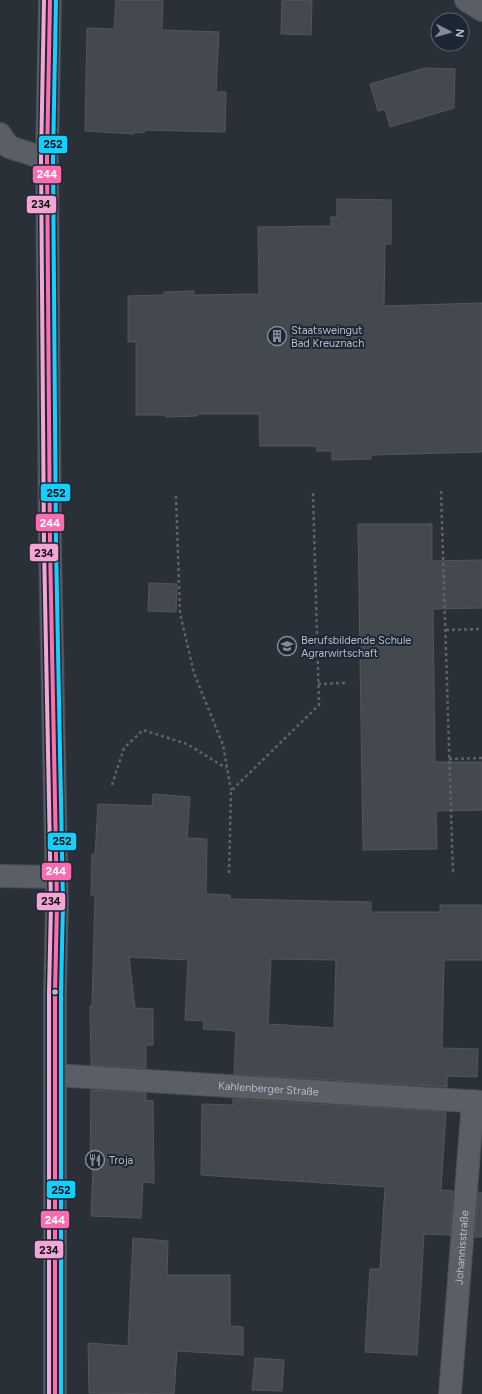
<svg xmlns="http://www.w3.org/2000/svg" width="482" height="1394" viewBox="0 0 482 1394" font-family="Figtree,sans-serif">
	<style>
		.building { fill: #444950; stroke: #52575f; fill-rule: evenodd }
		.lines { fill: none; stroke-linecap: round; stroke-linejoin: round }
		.minor-casing { stroke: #484c53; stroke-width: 24 }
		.path { stroke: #5d636a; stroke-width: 2.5; stroke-dasharray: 3 3; stroke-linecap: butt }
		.minor { stroke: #5a5e66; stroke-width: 22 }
		.bus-1-casing { stroke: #1d2633; stroke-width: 7 }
		.bus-2-casing { stroke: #1d2633; stroke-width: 7 }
		.bus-3-casing { stroke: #1d2633; stroke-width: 7 }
		.bus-1 { stroke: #fb6dae; stroke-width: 4 }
		.bus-2 { stroke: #f3a5d6; stroke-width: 4 }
		.bus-3 { stroke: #14d0ff; stroke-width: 4 }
		.bus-dot { fill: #b4bcc9; stroke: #1d2633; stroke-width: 1.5 }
		.labels { text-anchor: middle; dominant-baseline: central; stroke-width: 4; stroke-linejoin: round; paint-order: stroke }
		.poi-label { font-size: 11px; fill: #b4bcc9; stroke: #1d2633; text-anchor: start }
		.street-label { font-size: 11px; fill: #b4bcc9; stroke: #1d2633 }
		.line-badge { stroke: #1d2633; stroke-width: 1.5 }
		.badge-label { font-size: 11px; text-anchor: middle; font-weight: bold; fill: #fff }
		.pale-badge-label { font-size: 11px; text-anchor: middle; font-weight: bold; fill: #111 }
	</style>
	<rect width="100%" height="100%" fill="#2a3038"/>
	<path class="building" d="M 116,0 L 163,0 L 162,30 L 219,32 L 216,92 L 226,92 L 225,132 L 145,130 L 144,133 L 134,132 L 134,134 L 85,131 L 87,28 L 113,29 L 114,28 Z
		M 282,0 L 312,0 L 311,35 L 281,34 Z
		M 425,68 L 455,69 L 454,108 L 390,127 L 385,109 L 378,111 L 370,84 Z
		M 337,199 L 391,200 L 391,244 L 385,244 L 384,306 L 482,303 L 482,452 L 371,455 L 371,459 L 332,460 L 332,451 L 317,451 L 316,446 L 260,446 L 259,414 L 198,414 L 197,416 L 166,417 L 166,415 L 136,415 L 136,342 L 128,342 L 128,296 L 164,295 L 164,292 L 194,291 L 193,295 L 259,294 L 258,227 L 331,226 L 331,217 L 337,217 Z
		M 358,524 L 432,524 L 432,561 L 482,560 L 482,608 L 433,609 L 435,762 L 482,762 L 482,810 L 436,811 L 437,849 L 363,850 Z
		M 149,583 L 177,584 L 176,612 L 148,611 Z
		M 153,794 L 190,797 L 187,838 L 207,839 L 206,894 L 230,895 L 230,899 L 371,902 L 371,912 L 440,912 L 440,905 L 482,905 L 482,960 L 444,960 L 442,1048 L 478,1049 L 477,1077 L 447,1076 L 447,1087 L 234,1074 L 236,1031 L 203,1029 L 204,1021 L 185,1020 L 188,960 L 129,957 L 135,1008 L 153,1009 L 153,1045 L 146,1045 L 146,1068 L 91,1065 L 90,1006 L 92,1007 L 95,895 L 91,895 L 92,854 L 95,855 L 98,804 L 152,806 ZM 271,959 L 336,960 L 334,1028 L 268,1024 Z
		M 91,1090 L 146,1093 L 146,1100 L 153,1101 L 154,1183 L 143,1182 L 141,1218 L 91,1216 L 93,1168 L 90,1168 Z
		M 233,1099 L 446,1112 L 441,1190 L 453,1191 L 450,1235 L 424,1234 L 417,1355 L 365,1352 L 370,1269 L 380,1269 L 385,1187 L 201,1175 L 202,1104 L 233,1105 Z
		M 478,1192 L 482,1193 L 482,1237 L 475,1237 Z
		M 133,1238 L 168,1241 L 167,1275 L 230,1275 L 230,1326 L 243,1327 L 243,1355 L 177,1351 L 174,1394 L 89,1393 L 88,1343 L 128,1346 Z
		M 255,1358 L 284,1360 L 282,1391 L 252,1390 Z"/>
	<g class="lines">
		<g class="minor-casing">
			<g id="minor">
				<path d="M 50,0 L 47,159 L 50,546 L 57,904 L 55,992 L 55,1394"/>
				<path d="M 466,0 L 482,10"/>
				<path d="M 0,134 L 9,147 L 47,159"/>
				<path d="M 0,876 L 56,877"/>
				<path id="s1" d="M 55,1075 L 482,1102"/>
				<path id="s2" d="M 450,1394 L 473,1101"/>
			</g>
		</g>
		<path class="path" d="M 441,491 L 453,875
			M 176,496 L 180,613 L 194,673 L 223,745 L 231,790
			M 446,630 L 482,629
			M 318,684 L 345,683
			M 449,759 L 482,758
			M 112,785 L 124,748 L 143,730 L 187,744 L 226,768
			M 229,873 L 231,791 L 319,705 L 313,493"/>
		<use href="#minor" class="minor"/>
		<g class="bus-1-casing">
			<path id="bus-1" d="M 50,0 L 47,159 L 50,546 L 57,904 L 55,992 L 55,1394"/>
		</g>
		<g class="bus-2-casing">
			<path id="bus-2" d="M 44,0 L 41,159 L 44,546 L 51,904 L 49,992 L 49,1394"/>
		</g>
		<g class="bus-3-casing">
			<path id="bus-3" d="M 56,0 L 53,159 L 56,546 L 63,904 L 61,992 L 61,1394"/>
		</g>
		<use href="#bus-1" class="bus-1"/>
		<use href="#bus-2" class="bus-2"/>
		<use href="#bus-3" class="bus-3"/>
	</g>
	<defs>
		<g id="building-ring" transform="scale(1)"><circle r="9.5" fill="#1d2633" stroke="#848b96" stroke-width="1.5"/><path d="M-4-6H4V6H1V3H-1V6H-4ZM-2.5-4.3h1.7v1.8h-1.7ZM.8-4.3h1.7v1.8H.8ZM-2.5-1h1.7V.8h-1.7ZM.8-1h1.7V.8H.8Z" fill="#848b96"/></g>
		<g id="school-ring" transform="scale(1)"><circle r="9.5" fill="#1d2633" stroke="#848b96" stroke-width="1.5"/><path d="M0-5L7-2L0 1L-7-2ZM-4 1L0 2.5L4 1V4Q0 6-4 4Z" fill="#848b96"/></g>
		<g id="restaurant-ring" transform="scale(1)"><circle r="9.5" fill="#1d2633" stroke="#848b96" stroke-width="1.5"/><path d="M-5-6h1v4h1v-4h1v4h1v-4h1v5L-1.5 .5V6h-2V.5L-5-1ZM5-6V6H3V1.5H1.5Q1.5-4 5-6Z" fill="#848b96"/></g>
	</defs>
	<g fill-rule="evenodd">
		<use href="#building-ring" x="277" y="336"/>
		<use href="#school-ring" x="287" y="646"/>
		<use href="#restaurant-ring" x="95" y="1160"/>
	</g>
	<circle class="bus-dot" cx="55" cy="992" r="3.5"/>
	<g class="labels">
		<g class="poi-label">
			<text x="291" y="330">Staatsweingut<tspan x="291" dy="13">Bad Kreuznach</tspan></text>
			<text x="301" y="640">Berufsbildende Schule<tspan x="301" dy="13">Agrarwirtschaft</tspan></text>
			<text x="109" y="1160">Troja</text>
		</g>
		<g class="street-label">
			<text stroke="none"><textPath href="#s1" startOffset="214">Kahlenberger Straße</textPath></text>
			<text stroke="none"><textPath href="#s2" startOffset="147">Johannisstraße</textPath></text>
		</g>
	</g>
	<g class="line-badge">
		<rect x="38" y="135" width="30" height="19" rx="4" fill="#14d0ff"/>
		<rect x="32" y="165" width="30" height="19" rx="4" fill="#fb6dae"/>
		<rect x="26" y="195" width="31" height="19" rx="4" fill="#f3a5d6"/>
		<rect x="40" y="483" width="31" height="19" rx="4" fill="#14d0ff"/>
		<rect x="35" y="513" width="30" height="19" rx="4" fill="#fb6dae"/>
		<rect x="29" y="543" width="30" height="19" rx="4" fill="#f3a5d6"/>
		<rect x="47" y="832" width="30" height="19" rx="4" fill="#14d0ff"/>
		<rect x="41" y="862" width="31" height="19" rx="4" fill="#fb6dae"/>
		<rect x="36" y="892" width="30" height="19" rx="4" fill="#f3a5d6"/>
		<rect x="46" y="1180" width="30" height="19" rx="4" fill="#14d0ff"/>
		<rect x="40" y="1210" width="30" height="19" rx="4" fill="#fb6dae"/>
		<rect x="34" y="1240" width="30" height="19" rx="4" fill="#f3a5d6"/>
	</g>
	<g class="badge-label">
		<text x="47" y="178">244</text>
		<text x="50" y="527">244</text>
		<text x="56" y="875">244</text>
		<text x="55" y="1224">244</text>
	</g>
	<g class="pale-badge-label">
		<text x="53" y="148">252</text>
		<text x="41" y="208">234</text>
		<text x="56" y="497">252</text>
		<text x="44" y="557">234</text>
		<text x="62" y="845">252</text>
		<text x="51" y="905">234</text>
		<text x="61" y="1194">252</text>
		<text x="49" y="1254">234</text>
	</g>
	<g transform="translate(450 32) rotate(96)"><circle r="19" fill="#1d2633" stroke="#59626f"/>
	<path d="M0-3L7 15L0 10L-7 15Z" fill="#848b96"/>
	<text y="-6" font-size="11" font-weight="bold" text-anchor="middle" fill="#b4bcc9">N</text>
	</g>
</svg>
